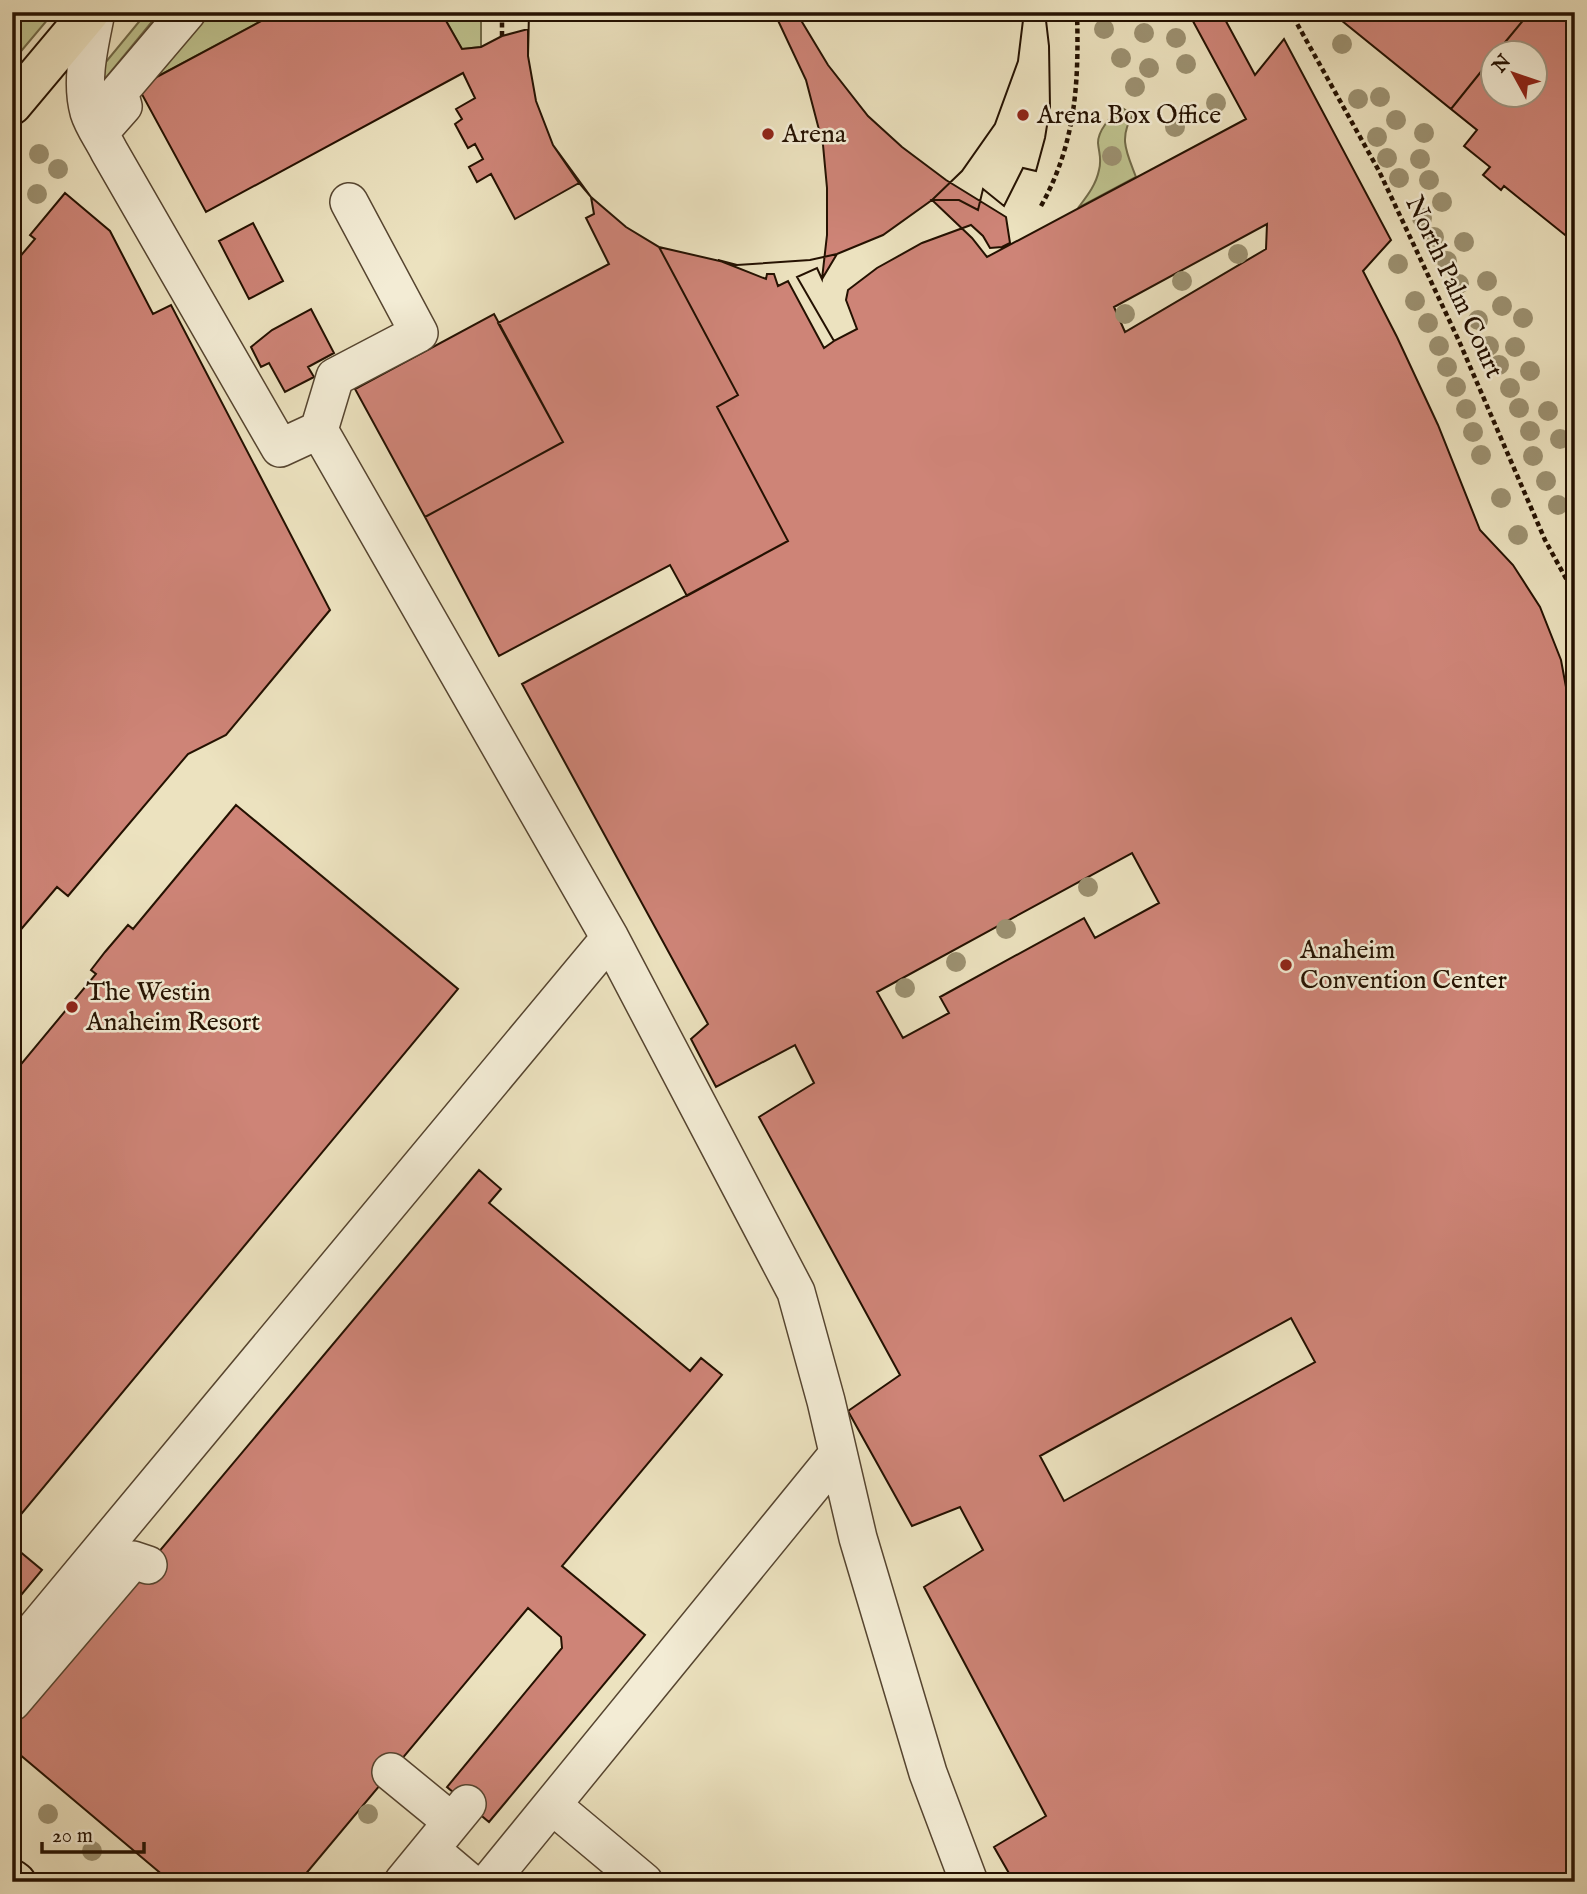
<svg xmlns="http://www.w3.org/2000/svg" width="1587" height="1894" viewBox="0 0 1587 1894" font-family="'IM FELL English',serif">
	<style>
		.green { fill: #bec28e; stroke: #716a48; stroke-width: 2 }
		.building { fill: #ce8477; stroke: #241101; stroke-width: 2; fill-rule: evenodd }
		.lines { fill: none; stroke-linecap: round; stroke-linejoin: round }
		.minor-casing { stroke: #564530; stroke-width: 40 }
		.major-casing { stroke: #241101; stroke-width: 42 }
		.path { stroke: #241101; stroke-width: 4.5; stroke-dasharray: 5 3.5; stroke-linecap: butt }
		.minor { stroke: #f3ecd5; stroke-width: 37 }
		.major { stroke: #ece2bf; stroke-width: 38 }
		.tree { fill: #9c9171 }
		.poi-dot { fill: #8f2418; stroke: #f3ecd5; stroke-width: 2.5 }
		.labels { text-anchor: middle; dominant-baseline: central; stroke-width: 5; stroke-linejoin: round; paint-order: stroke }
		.poi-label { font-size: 26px; fill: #241101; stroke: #f3ecd5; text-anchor: start }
		.street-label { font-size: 26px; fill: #241101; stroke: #f3ecd5 }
	</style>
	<rect width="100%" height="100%" fill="#ece2bf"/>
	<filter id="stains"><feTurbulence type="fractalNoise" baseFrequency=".00286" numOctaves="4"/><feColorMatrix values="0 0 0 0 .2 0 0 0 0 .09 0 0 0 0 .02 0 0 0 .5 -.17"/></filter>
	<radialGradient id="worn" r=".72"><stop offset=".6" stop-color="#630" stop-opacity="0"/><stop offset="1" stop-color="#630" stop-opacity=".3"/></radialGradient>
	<path class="green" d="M 12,12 L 54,12 L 12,62 Z
		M 147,12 L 160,12 L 100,85 L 105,63 Z
		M 200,12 L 278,12 L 138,87 Z
		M 441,12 L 481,12 L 481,47 L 462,49 Z
		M 1121,107 L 1133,115 C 1118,138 1127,153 1136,177 L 1078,208 C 1087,196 1096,185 1099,170 C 1102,159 1099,154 1098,143 C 1098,129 1112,116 1121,107 Z"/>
	<path class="building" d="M 278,12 L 441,12 L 462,49 L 481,47 L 502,36 L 528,29 L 528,56 L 536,101 L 553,145 L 579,183 L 515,219 L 491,174 L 477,182 L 469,167 L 483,159 L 475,144 L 468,148 L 455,124 L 462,119 L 456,109 L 475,98 L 463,73 L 206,212 L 138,87 Z
		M 529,12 L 1045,12 L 1049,46 L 1050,107 L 1045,138 L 1036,171 L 1023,168 L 1004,206 L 983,189 L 978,210 L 959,200 L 932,200 L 972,238 L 987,257 L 1246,119 L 1188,12 L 1221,12 L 1255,75 L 1284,39 L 1391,240 L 1363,271 L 1397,337 L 1438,425 L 1480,530 L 1513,565 L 1540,607 L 1561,660 L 1566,687 L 1575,698 L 1575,1882 L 1014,1882 L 994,1847 L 1046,1816 L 924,1587 L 983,1550 L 960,1507 L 912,1526 L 848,1411 L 900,1375 L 759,1117 L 814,1083 L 795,1045 L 716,1087 L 691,1039 L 708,1024 L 522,684 L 788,541 L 717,407 L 738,395 L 659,247 L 626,227 L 591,197 L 553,145 L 536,101 L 528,56 ZM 1267,224 L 1266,249 L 1125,332 L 1114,307 ZM 837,254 L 822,279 L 817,268 L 797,277 L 834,341 L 824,348 L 788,281 L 778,286 L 774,274 L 767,274 L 766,279 L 718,260 L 737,265 L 810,260 ZM 1132,853 L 1159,903 L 1095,938 L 1084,918 L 940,997 L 949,1013 L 903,1038 L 877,992 ZM 1291,1318 L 1315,1362 L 1064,1501 L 1040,1456 Z
		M 529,12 L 1024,12 L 1018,61 L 995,124 L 962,171 L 932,200 L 883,235 L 837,254 L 810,260 L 737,265 L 659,247 L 626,227 L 591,197 L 579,183 L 553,145 L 536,101 L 528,56 Z
		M 774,12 L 796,12 L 828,65 L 868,116 L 902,147 L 946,180 L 1006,217 L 1010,243 L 1002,247 L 990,248 L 983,236 L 971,225 L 922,243 L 877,268 L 848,290 L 846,300 L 857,329 L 834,341 L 797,277 L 817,268 L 822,279 L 827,235 L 827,188 L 823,145 L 806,80 Z
		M 1024,12 L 1045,12 L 1049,46 L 1050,107 L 1045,138 L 1036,171 L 1023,168 L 1004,206 L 983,189 L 978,210 L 959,200 L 932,200 L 962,171 L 995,124 L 1018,61 Z
		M 1331,12 L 1530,12 L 1497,52 L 1492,52 L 1492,58 L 1451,109 Z
		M 1530,12 L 1575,12 L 1575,243 L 1504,186 L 1501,190 L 1483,175 L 1490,167 L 1464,146 L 1477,130 L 1451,109 L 1492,58 L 1492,94 L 1534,94 L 1534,52 L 1497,52 Z
		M 65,193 L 110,231 L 153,314 L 171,305 L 330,610 L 226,735 L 188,754 L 68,896 L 57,887 L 12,940 L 12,266 L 35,239 L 30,235 Z
		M 591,197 L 626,227 L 659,247 L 738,395 L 717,407 L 788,541 L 687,596 L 670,565 L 499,656 L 425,517 L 563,442 L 498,323 L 609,264 L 586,218 L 594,214 Z
		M 253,223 L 283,281 L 249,299 L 219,241 Z
		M 311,309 L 334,353 L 308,367 L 314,377 L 285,392 L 269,363 L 261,367 L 251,347 L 272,330 Z
		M 494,314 L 563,442 L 425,517 L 355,389 Z
		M 236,805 L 458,989 L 18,1518 L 12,1514 L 12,1075 L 96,974 L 91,970 L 105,952 L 128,925 L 133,929 Z
		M 479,1170 L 501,1189 L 489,1203 L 690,1371 L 701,1358 L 722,1375 L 562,1566 L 645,1635 L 489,1822 L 447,1787 L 562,1648 L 561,1637 L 528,1608 L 299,1882 L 171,1882 L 12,1748 L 12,1727 Z
		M 12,1545 L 42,1570 L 12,1606 Z"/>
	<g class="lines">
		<g class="minor-casing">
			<path id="minor" d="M 96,12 C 90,43 80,80 89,112 C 93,125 103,139 109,151 L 280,448 L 319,430
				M 100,132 L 123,106 L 119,92 L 187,12
				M 349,202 L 419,333 L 335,377 L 319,430 L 610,938 L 796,1292 L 826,1401 L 858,1538 L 928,1773 L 969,1882
				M 12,1657 L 610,938
				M 12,1702 L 133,1560 L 148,1565
				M 391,1772 L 452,1822
				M 552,1805 L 644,1882
				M 430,1849 L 469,1882
				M 403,1882 L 467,1804
				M 489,1882 L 838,1454"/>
		</g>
		<g class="major-casing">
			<path id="major" d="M 12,105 L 90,12
				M 12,1879 L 16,1882"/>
		</g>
		<path class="path" d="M 1276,12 L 1295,20 L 1379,171 L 1459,341 L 1545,540 L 1575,595
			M 502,36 L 502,12
			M 1041,206 C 1076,143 1079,83 1077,12"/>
		<use href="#minor" class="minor"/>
		<use href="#major" class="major"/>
	</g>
	<g class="tree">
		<circle cx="1104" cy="29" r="10"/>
		<circle cx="1144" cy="33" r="10"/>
		<circle cx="1176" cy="38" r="10"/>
		<circle cx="1342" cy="44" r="10"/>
		<circle cx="1121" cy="58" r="10"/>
		<circle cx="1186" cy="64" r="10"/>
		<circle cx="1149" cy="68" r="10"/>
		<circle cx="1135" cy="87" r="10"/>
		<circle cx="1380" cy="97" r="10"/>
		<circle cx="1358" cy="99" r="10"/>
		<circle cx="1216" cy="103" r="10"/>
		<circle cx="1396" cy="120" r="10"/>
		<circle cx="1175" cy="127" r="10"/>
		<circle cx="1424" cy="133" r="10"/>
		<circle cx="1377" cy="137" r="10"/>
		<circle cx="39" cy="154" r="10"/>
		<circle cx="1112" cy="156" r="10"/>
		<circle cx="1387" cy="158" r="10"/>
		<circle cx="1420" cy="159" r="10"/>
		<circle cx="58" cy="169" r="10"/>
		<circle cx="1399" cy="178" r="10"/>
		<circle cx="1429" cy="180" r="10"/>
		<circle cx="37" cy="194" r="10"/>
		<circle cx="1442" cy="202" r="10"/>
		<circle cx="1422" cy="218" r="10"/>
		<circle cx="1434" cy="237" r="10"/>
		<circle cx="1464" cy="242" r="10"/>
		<circle cx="1238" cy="254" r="10"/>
		<circle cx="1447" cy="261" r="10"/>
		<circle cx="1398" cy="264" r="10"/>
		<circle cx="1182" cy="281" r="10"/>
		<circle cx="1487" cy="281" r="10"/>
		<circle cx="1459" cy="284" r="10"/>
		<circle cx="1415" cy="301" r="10"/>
		<circle cx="1502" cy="306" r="10"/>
		<circle cx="1125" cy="314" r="10"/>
		<circle cx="1523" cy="318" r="10"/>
		<circle cx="1478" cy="320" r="10"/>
		<circle cx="1428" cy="323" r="10"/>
		<circle cx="1439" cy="346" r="10"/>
		<circle cx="1489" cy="346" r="10"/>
		<circle cx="1515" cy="347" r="10"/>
		<circle cx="1499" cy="365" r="10"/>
		<circle cx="1447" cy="367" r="10"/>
		<circle cx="1530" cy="371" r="10"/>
		<circle cx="1456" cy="387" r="10"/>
		<circle cx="1510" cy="388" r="10"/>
		<circle cx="1519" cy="408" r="10"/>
		<circle cx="1466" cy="409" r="10"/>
		<circle cx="1548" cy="411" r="10"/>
		<circle cx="1530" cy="431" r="10"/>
		<circle cx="1473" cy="432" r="10"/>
		<circle cx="1560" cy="439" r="10"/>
		<circle cx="1481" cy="455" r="10"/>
		<circle cx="1533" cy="456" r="10"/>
		<circle cx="1546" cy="481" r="10"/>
		<circle cx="1501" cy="498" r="10"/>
		<circle cx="1558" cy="505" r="10"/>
		<circle cx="1518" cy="535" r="10"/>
		<circle cx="1088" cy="887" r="10"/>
		<circle cx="1006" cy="929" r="10"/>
		<circle cx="956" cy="962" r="10"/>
		<circle cx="905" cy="988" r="10"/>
		<circle cx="48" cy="1814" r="10"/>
		<circle cx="368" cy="1814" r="10"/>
		<circle cx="92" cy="1851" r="10"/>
	</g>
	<g class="poi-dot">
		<circle cx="1023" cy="115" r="7"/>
		<circle cx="768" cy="134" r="7"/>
		<circle cx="1286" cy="965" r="7"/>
		<circle cx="72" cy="1007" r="7"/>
	</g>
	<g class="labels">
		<g class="poi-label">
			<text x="1037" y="115">Arena Box Office</text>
			<text x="782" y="134">Arena</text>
			<text x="1300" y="950">Anaheim<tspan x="1300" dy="30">Convention Center</tspan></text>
			<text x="86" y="992">The Westin<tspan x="86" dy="30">Anaheim Resort</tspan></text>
		</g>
		<g class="street-label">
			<text transform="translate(1454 287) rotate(65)">North Palm Court</text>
		</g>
	</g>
	<rect width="1587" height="1894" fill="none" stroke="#ece2bf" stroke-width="42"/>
	<rect x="14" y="14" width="1559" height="1866" fill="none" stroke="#241101" stroke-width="3.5"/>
	<rect x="21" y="21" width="1545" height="1852" fill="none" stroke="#241101" stroke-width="2"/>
	<g transform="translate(1514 74) rotate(310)"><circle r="33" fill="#f3ecd5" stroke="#a09480" stroke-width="2"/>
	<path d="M0-5L12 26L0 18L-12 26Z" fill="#8f2418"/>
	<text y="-10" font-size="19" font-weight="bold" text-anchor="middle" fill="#241101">N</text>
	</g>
	<path d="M42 1842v10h102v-10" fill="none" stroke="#241101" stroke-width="3.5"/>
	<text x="52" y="1842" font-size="21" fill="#241101" stroke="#f3ecd5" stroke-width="5" paint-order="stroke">20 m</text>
	<rect width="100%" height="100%" filter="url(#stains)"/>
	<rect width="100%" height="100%" fill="url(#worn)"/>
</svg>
